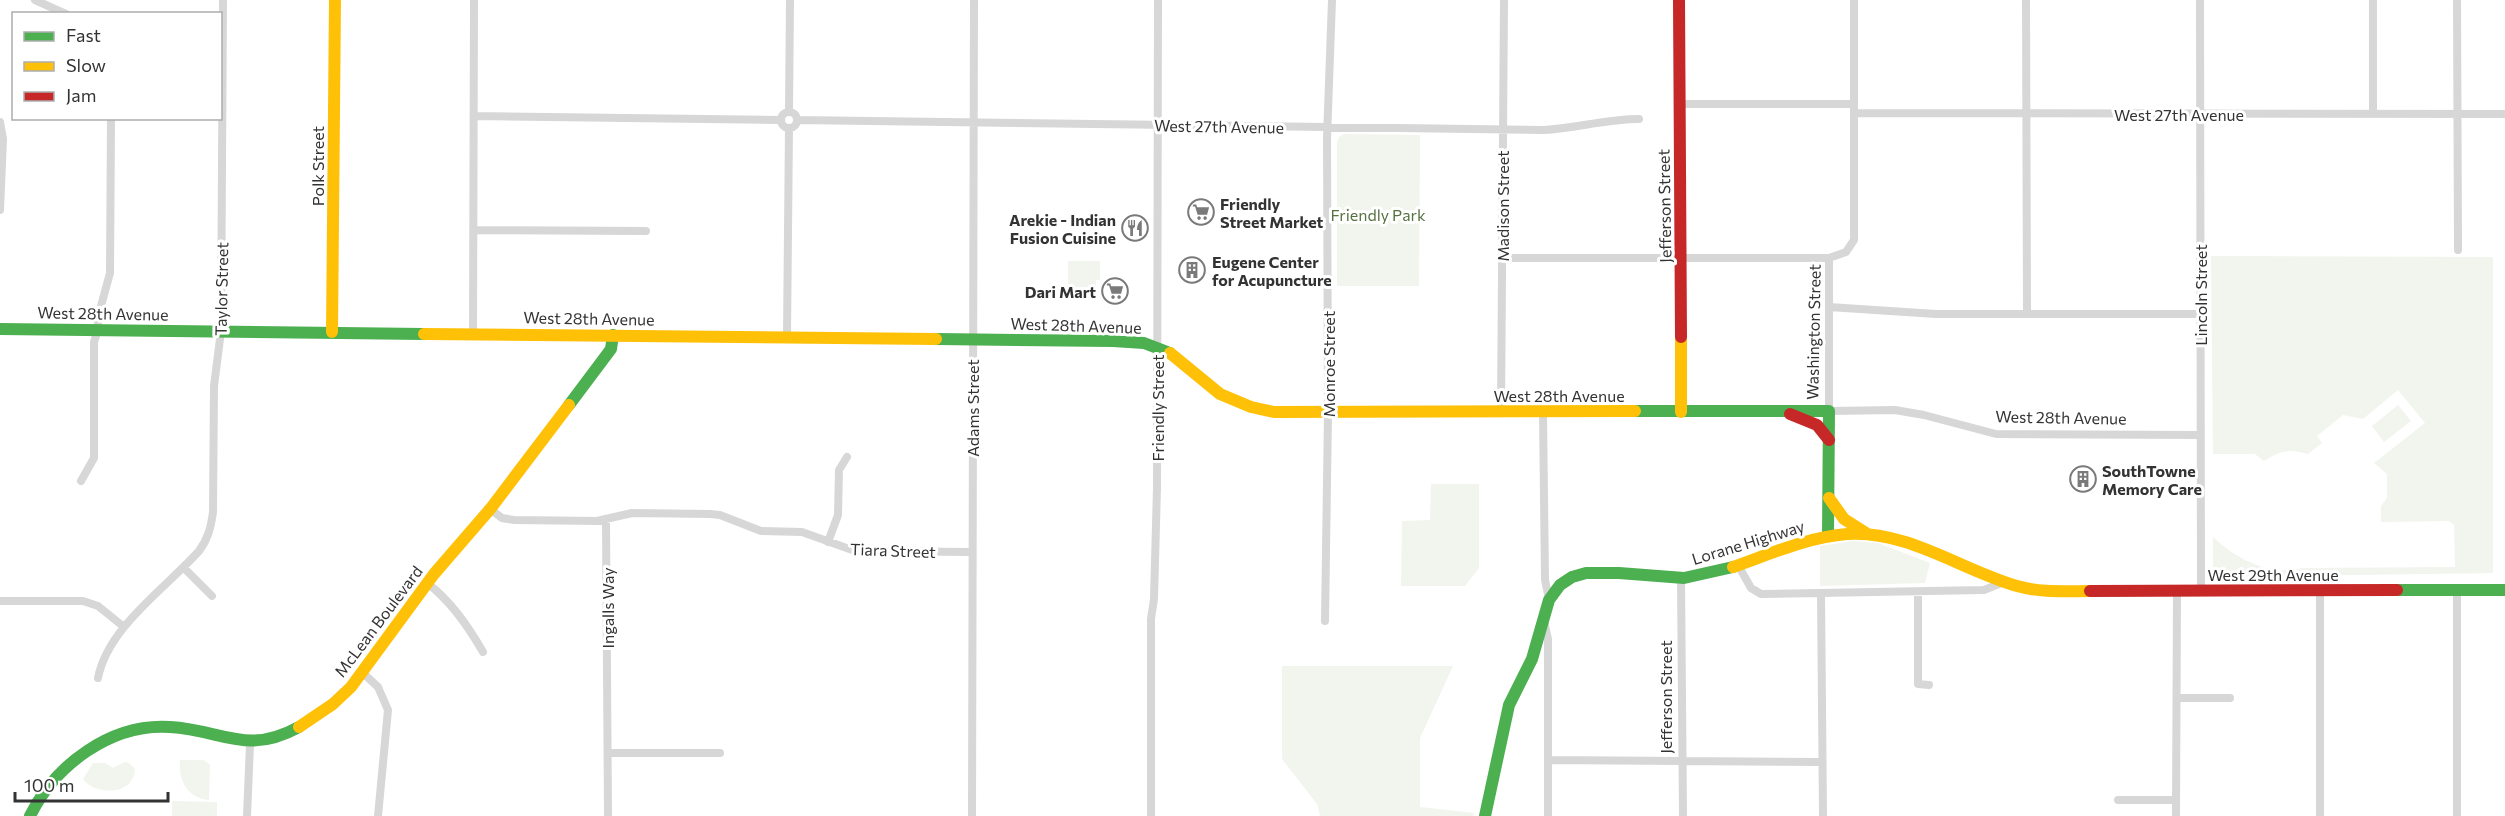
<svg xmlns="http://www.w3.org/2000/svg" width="2505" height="816" viewBox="0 0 2505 816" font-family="Commissioner,sans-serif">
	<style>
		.green { fill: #f1f5ed }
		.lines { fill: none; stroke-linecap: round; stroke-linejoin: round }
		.street { stroke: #d7d7d7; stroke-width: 8 }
		.fast { stroke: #4caf50; stroke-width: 12 }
		.slow { stroke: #ffc107; stroke-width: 12 }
		.jam { stroke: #c62828; stroke-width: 12 }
		.labels { text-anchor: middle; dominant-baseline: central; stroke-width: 6; stroke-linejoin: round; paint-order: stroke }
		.street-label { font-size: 16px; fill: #333; stroke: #fff }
		.poi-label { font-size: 16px; font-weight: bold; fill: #333; stroke: #fff; text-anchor: start }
		.park-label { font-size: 16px; fill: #56703f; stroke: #fff }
	</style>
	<rect width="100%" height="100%" fill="#fff"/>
	<path class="green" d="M 1344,134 L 1420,135 L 1419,286 L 1337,286 L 1337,142 L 1339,137 Z
		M 2211,256 L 2493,257 L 2493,573 L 2213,577 L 2213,537 C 2236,559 2271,577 2302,568 L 2455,567 L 2454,525 L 2449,521 L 2381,522 L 2381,506 L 2387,498 L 2387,474 L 2374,463 L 2425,423 L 2398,390 L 2363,419 L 2343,415 L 2317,436 L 2322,443 L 2308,454 C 2289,449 2281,450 2264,461 L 2255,454 L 2213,454 Z
		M 1068,261 L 1100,261 L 1100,280 L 1096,280 L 1096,299 L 1068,299 Z
		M 2398,405 L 2411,421 L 2384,442 L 2372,426 Z
		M 1431,484 L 1479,484 L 1479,568 L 1465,586 L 1401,586 L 1402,521 L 1430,520 Z
		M 1853,541 L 1878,543 L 1930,563 L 1925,583 L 1820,586 L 1820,546 Z
		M 1282,666 L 1453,666 L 1420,738 L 1420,807 L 1474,813 L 1473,816 L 1320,816 L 1317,804 L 1282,759 Z
		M 180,760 L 204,760 L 210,765 L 209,800 C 188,798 178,781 180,760 Z
		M 125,762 L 129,763 L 135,769 C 133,798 93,794 83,779 L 93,763 L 105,763 L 113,768 Z
		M 172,801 L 217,802 L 217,816 L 172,816 Z"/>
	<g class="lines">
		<path class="street" d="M 35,0 L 66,14
			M 1854,0 L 1854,240 L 1846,252 L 1829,258 L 1829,411 L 1895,410 L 1924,415 L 1996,434 L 2199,435
			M 2026,0 L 2027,314
			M 2200,0 L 2201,590
			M 2373,0 L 2373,114
			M 2457,0 L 2458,250
			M 1679,104 L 1853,104
			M 789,111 L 790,0
			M781 120a8 8 0 1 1 16 0a8 8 0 1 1-16 0Z
			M 1854,113 L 2505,114
			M 474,116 L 780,120
			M 797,120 L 1544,130 C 1576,128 1607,119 1639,119
			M 0,122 L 3,139 L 0,210
			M 474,230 L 646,231
			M 1502,258 L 1829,258
			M 1829,307 L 1936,314 L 2200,314
			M 473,333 L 474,0
			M 787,336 L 789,128
			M 1501,412 L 1504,0
			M 1543,412 L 1545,580 L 1549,599
			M 81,481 L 94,458 L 94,342 L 98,330 L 98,317 L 110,273 L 111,118
			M 490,509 L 502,518 L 514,520 L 597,521 L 632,513 L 710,514 L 720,515 L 761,531 L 802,532 L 855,551 L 971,552
			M 606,520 L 608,816
			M 828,542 L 838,515 L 839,470 L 847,457
			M 1738,565 L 1751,588 L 1761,594 L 1984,590 L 2004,582
			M 184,568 L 212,596
			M 1681,578 L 1683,816
			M 427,583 C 451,601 468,626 483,652
			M 2457,590 L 2457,816
			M 1918,592 L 1918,684 L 1929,685
			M 1821,594 L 1823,816
			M 0,601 L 83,601 L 98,606 L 124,627
			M 1325,621 L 1328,413 L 1327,138 L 1332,0
			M 1544,621 L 1548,639 L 1548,816
			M 363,673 L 378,687 L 388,710 L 378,816
			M 98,678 C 108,627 165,589 199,551 C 208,539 211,527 213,512 L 214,386 L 221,331 L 223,0
			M 2177,698 L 2230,698
			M 608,753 L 720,753
			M 1548,760 L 1822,762
			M 2118,800 L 2176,800
			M 247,816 L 250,744
			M 972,816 L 974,0
			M 1151,816 L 1151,619 L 1154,599 L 1157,488 L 1158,0
			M 2176,816 L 2177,591
			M 2320,816 L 2320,590"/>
		<path class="fast" d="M 0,329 L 424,334
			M 936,339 L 1113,341 L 1144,343 L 1170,353
			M 569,405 L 611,349 L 613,335
			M 1635,411 L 1829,411 L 1828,535
			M 2397,590 L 2505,590
			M 30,816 C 55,765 111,723 170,727 C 223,730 246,756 299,727
			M 1485,816 L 1509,705 L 1532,659 L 1549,600 L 1560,585 L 1572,577 L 1586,573 L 1619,573 L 1684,578 L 1733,567"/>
		<path class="slow" d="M 332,332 L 335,0
			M 424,334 L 936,339
			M 1681,337 L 1681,412
			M 1170,353 L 1220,394 L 1251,407 L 1274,412 L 1635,411
			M 1829,498 L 1844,519 L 1866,533
			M 1733,567 C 1770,554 1808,537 1847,534 C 1908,530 1961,570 2017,586 C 2041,593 2065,591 2090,591
			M 299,727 L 333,704 L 351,687 L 434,574 L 491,508 L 569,405"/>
		<path class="jam" d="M 1679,0 L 1681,337
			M 1790,414 L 1817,425 L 1829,440
			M 2090,591 L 2397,590"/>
	</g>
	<defs>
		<g id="supermarket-ring" transform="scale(1.35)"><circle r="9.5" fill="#fff" stroke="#7a7a7a" stroke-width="1.5"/><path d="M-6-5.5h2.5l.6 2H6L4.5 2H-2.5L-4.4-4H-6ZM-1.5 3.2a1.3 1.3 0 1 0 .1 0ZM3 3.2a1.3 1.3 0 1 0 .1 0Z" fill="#7a7a7a"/></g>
		<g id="restaurant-ring" transform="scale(1.35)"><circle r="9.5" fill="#fff" stroke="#7a7a7a" stroke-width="1.5"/><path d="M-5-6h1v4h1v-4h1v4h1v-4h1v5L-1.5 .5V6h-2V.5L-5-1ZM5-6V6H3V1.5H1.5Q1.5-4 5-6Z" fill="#7a7a7a"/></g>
		<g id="building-ring" transform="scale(1.35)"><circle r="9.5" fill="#fff" stroke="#7a7a7a" stroke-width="1.5"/><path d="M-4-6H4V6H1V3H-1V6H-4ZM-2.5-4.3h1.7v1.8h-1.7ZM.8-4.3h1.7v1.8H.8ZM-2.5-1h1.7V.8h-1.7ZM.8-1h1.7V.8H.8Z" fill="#7a7a7a"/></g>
	</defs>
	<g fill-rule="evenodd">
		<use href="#supermarket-ring" x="1201" y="212"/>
		<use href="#restaurant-ring" x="1135" y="228"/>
		<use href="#building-ring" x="1192" y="270"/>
		<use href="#supermarket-ring" x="1115" y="291"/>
		<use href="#building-ring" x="2083" y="479"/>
	</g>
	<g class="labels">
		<g class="street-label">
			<text x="2179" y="114">West 27th Avenue</text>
			<text transform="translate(1219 126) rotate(1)">West 27th Avenue</text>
			<text transform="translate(317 166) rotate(-90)">Polk Street</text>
			<text transform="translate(1502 206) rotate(-90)">Madison Street</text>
			<text transform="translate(1664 206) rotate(-91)">Jefferson Street</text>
			<text transform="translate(221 289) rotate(-89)">Taylor Street</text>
			<text transform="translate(2200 295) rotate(-90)">Lincoln Street</text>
			<text transform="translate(103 313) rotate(1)">West 28th Avenue</text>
			<text transform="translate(589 318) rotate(1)">West 28th Avenue</text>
			<text transform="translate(1076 325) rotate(2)">West 28th Avenue</text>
			<text transform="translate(1813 332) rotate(-89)">Washington Street</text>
			<text transform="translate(1328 364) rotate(-90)">Monroe Street</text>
			<text x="1559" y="395">West 28th Avenue</text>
			<text transform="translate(972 408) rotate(-90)">Adams Street</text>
			<text transform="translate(1157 408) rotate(-90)">Friendly Street</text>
			<text transform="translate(2061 417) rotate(1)">West 28th Avenue</text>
			<text transform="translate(1748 542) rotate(-17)">Lorane Highway</text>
			<text transform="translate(893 550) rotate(2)">Tiara Street</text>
			<text x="2273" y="574">West 29th Avenue</text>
			<text transform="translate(607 608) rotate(-90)">Ingalls Way</text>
			<text transform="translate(378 621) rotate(-53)">McLean Boulevard</text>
			<text transform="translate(1665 697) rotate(-90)">Jefferson Street</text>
		</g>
		<g class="poi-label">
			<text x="1220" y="203">Friendly<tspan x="1220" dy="18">Street Market</tspan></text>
			<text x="1116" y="219" text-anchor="end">Arekie - Indian<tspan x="1116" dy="18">Fusion Cuisine</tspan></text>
			<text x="1212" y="261">Eugene Center<tspan x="1212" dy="18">for Acupuncture</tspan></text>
			<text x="1096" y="291" text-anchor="end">Dari Mart</text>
			<text x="2102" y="470">SouthTowne<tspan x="2102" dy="18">Memory Care</tspan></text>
		</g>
		<g class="park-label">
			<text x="1378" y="214">Friendly Park</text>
		</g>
	</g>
	<rect x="12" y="12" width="210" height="108" fill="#ffffff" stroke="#adadad" stroke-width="1.5"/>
	<rect x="24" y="32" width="30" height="9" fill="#4caf50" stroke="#adadad" stroke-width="1.5"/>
	<text x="66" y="42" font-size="18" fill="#333333">Fast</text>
	<rect x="24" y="62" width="30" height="9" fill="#ffc107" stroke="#adadad" stroke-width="1.5"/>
	<text x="66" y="72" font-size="18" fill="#333333">Slow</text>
	<rect x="24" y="92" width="30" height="9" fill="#c62828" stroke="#adadad" stroke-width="1.5"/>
	<text x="66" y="102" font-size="18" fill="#333333">Jam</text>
	<path d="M15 792v9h153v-9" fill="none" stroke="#333333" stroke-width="3"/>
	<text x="24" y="792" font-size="18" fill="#333333" stroke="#ffffff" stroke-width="4.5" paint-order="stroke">100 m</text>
</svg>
